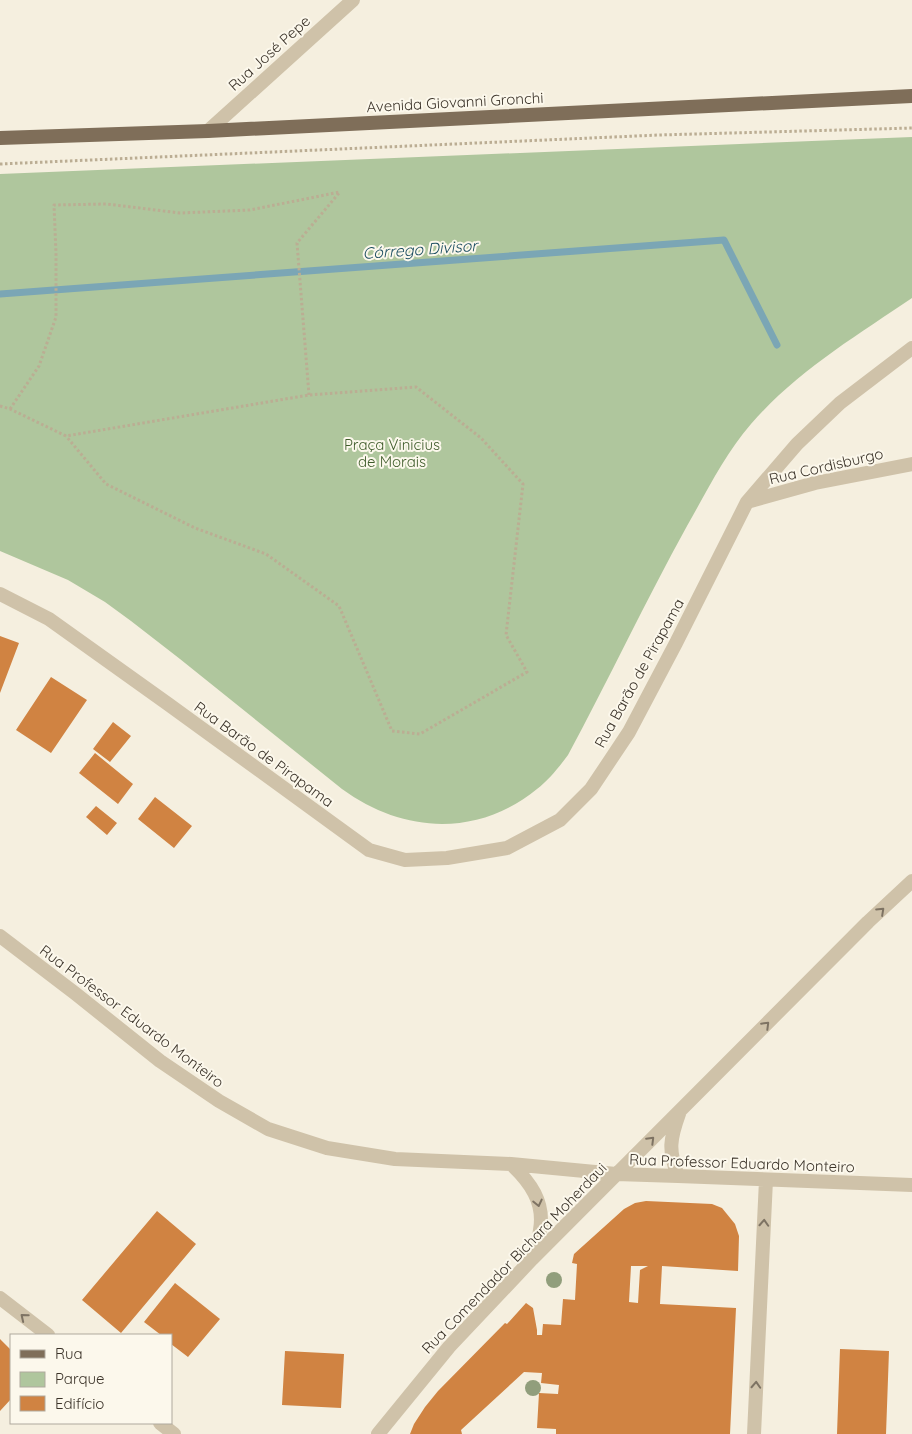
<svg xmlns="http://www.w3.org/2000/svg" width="912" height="1434" viewBox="0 0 912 1434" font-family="Quicksand,sans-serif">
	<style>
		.green { fill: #afc69d }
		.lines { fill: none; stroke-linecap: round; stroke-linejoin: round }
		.stream { stroke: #7ba6b5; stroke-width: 7 }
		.building { fill: #d08342; fill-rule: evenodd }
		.path { stroke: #bbad93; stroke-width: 3; stroke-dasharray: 2.5 2.5; stroke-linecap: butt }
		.minor { stroke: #cfc2a9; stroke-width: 14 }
		.primary { stroke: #7f6e59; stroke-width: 14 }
		.tree { fill: #919e7c }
		.oneway { stroke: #7e7363 }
		.labels { text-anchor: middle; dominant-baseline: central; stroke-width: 4; stroke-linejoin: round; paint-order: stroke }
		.street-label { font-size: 15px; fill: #3b3329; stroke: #fcf8ec }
		.park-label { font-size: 15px; fill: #3f5c2b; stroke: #fcf8ec }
		.water-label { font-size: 16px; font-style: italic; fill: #1b4d61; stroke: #fcf8ec }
	</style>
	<rect width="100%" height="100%" fill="#f5efdf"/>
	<path class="green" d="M 912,137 L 912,298 C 856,336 796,372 751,424 C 725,454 707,491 687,526 C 645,602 609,679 568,755 C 559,767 549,780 537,789 C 477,838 402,833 342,789 L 180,659 L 131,621 L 105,602 L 68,580 L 0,551 L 0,174 Z"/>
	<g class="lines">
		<path class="stream" d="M 0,294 L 724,240 L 777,345"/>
	</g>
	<path class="building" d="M 0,636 L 19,643 L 0,693 Z
		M 51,677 L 87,700 L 51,753 L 16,730 Z
		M 113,722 L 131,736 L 110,762 L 93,749 Z
		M 95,753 L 133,784 L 118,804 L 79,773 Z
		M 155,797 L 192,826 L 174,848 L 138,819 Z
		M 96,806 L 117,823 L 107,835 L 86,817 Z
		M 646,1201 L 712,1204 L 722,1208 L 735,1224 L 739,1236 L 738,1271 L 662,1266 L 660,1304 L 736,1308 L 730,1434 L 556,1434 L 556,1429 L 537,1428 L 539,1393 L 558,1394 L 559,1385 L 541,1383 L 542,1373 L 524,1372 L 461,1430 L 462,1434 L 410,1434 L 414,1424 L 425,1407 L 438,1391 L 505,1323 L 507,1324 L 526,1303 L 533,1308 L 537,1330 L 537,1335 L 542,1335 L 543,1324 L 561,1325 L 563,1299 L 575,1300 L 577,1264 L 572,1263 L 574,1254 L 624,1209 L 635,1203 ZM 631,1266 L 648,1266 L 640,1270 L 638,1303 L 629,1302 Z
		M 157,1211 L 196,1244 L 121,1333 L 82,1300 Z
		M 175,1283 L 220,1319 L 188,1357 L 171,1344 L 171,1335 L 161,1335 L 144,1322 Z
		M 0,1339 L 11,1350 L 11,1399 L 0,1411 Z
		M 840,1349 L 889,1351 L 886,1434 L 837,1434 Z
		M 285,1351 L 344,1354 L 341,1408 L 282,1405 Z"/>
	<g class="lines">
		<path class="path" d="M 0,164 L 659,135 L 912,128
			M 309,395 L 297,243 L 339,193
			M 0,406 L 10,409 L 66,436 L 309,395 L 416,387 L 481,438 L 523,484 L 506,635 L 527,672 L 420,734 L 392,731 L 339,606 L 266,554 L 195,528 L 106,484 L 66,436
			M 10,409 L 39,366 L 56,317 L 56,253 L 54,205 L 107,204 L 180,213 L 250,210 L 340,192"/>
		<path class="minor" d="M 208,131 L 353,0
			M 747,502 L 815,483 L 912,464
			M 0,594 L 49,619 L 168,704 L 369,850 L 405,860 L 447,858 L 507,848 L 560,820 L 591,789 L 629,732 L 676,643 L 747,502 L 797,444 L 840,403 L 912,348
			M 0,936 L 76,994 L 160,1061 L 219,1101 L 268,1129 L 327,1148 L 395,1159 L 511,1164 L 616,1174 L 678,1176 L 912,1185
			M 511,1164 C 530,1182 545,1202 540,1230 C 539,1239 535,1249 533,1257
			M 678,1176 C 668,1150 670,1139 679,1114
			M 0,1298 L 48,1335
			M 160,1423 L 174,1434
			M 378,1434 L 449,1347 L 532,1259 L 868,922 L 912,881
			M 754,1434 L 766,1180"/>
		<path class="primary" d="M 0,138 L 208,131 L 912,96"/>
	</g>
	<g class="tree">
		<circle cx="554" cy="1280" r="8"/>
		<circle cx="533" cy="1388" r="8"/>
	</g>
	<defs><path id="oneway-chevron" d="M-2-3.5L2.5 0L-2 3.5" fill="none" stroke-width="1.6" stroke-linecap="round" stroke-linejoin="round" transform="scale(1.25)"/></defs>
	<g class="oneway">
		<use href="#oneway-chevron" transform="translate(881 911) rotate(-43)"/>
		<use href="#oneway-chevron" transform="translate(766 1025) rotate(-45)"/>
		<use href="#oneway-chevron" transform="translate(651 1140) rotate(-45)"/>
		<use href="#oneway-chevron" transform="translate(538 1203) rotate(77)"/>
		<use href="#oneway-chevron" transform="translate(764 1223) rotate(-87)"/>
		<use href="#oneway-chevron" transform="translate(24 1317) rotate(-141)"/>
		<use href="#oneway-chevron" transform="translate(756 1385) rotate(-87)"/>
	</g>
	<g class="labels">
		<g class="street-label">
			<text transform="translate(269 53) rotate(-42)">Rua José Pepe</text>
			<text transform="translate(455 102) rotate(-3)">Avenida Giovanni Gronchi</text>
			<text transform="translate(826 466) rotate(-13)">Rua Cordisburgo</text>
			<text transform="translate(639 673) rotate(-61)">Rua Barão de Pirapama</text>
			<text transform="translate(264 754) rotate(36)">Rua Barão de Pirapama</text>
			<text transform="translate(132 1016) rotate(37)">Rua Professor Eduardo Monteiro</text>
			<text transform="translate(742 1163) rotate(2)">Rua Professor Eduardo Monteiro</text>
			<text transform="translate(514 1258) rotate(-46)">Rua Comendador Bichara Moherdaui</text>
		</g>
		<g class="park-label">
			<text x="392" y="444">Praça Vinicius<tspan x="392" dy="17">de Morais</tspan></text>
		</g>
		<g class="water-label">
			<text transform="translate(420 249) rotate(-4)">Córrego Divisor</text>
		</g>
	</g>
	<rect x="10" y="1334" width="162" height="90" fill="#fcf8ec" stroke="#afa99e"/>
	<rect x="20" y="1350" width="25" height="8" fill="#7f6e59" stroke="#afa99e"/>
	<text x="55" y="1359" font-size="15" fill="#3b3329">Rua</text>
	<rect x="20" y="1372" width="25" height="15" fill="#afc69d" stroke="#afa99e"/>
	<text x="55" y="1384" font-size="15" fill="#3b3329">Parque</text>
	<rect x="20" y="1396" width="25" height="15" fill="#d08342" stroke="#afa99e"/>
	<text x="55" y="1409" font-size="15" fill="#3b3329">Edifício</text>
</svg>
